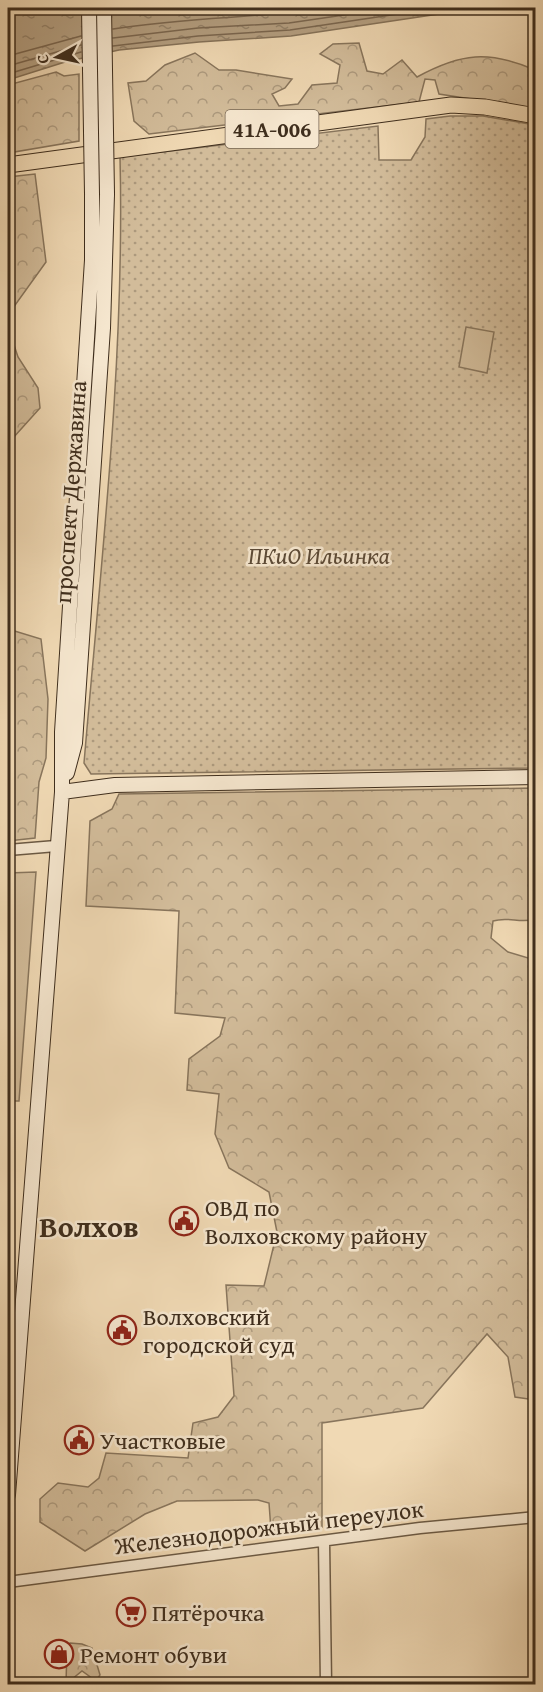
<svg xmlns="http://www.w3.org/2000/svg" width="543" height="1692" viewBox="0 0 543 1692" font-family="'Gentium Book Plus',serif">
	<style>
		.forest { fill: url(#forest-crowns); stroke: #88755c; stroke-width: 1.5 }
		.park { fill: url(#park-dots); stroke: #88755c; stroke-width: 1.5 }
		.pitch { fill: #d2bc9a; stroke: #88755c; stroke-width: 1.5 }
		.water { fill: url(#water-ripples); stroke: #857259; stroke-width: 1.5 }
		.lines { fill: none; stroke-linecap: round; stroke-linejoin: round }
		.shore { stroke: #7a664f; stroke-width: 1.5 }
		.street-casing { stroke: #6b5943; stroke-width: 13 }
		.secondary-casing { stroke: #3f2e1d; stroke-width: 16 }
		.primary-casing { stroke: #3f2e1d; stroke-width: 17 }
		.street { stroke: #f5e6ce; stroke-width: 10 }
		.secondary { stroke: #f5e6ce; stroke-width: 14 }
		.primary { stroke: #f0d9b4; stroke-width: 15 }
		.secondary-bridge-casing { stroke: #3f2e1d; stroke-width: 16; stroke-linecap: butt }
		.secondary-bridge { stroke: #f5e6ce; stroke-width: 14 }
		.labels { text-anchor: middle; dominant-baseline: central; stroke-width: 5; stroke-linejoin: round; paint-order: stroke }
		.shield { fill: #f5e6ce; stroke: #766552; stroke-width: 1.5 }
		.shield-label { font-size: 22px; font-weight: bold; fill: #3f2e1d }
		.street-label { font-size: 24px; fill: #3f2e1d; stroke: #f5e6ce }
		.park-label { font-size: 24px; font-style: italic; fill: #5c4a36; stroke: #f5e6ce }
		.poi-label { font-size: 24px; fill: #3f2e1d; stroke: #f5e6ce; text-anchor: start }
		.district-label { font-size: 30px; font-weight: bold; fill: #3f2e1d; stroke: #f5e6ce }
	</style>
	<defs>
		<pattern id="forest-crowns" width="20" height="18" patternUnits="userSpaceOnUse" patternTransform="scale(1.5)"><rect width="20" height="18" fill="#d2bc9a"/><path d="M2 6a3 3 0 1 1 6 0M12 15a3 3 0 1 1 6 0" fill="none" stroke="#ac997d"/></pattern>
		<pattern id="park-dots" width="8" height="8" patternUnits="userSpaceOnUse" patternTransform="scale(1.5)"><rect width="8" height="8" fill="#d2bc9a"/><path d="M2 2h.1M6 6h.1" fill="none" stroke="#ac997d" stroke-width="1.8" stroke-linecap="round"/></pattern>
		<pattern id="water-ripples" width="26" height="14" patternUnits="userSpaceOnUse" patternTransform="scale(1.5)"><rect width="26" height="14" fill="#b49f81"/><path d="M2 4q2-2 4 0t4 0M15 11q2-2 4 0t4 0" fill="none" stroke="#948269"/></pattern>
	</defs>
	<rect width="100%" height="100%" fill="#f0d9b4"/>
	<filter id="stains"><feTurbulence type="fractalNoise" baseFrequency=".00333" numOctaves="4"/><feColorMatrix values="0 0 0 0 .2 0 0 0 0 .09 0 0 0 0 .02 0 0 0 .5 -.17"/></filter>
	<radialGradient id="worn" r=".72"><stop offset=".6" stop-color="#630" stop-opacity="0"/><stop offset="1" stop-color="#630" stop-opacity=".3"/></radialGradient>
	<path class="forest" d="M 359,43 L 367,71 L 383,74 L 402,60 L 417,77 C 461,53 489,50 535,70 L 535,109 L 439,94 L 435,80 L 425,79 L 419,102 L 149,134 L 134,121 L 128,83 L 146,81 L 165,65 L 195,53 L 219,70 L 236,70 L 292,79 L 285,88 L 272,94 L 279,106 L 298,104 L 312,85 L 337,83 L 340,65 L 320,54 L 333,44 Z
		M 56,72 L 64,76 L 79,74 L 79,141 L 8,153 L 8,85 Z
		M 35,174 L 46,262 L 8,315 L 8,177 Z
		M 8,327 L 18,357 L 38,388 L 40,408 L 13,438 L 8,438 Z
		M 8,629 L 41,639 L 48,699 L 46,758 L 39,782 L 35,838 L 8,841 Z
		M 535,788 L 535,919 C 521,924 508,916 493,921 L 491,938 L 508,952 L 535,960 L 535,1400 L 515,1397 L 508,1357 L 487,1334 L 423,1408 L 322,1423 L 322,1527 L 271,1530 L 269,1503 L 258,1500 L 177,1501 L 145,1514 L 85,1551 L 40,1522 L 40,1499 L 58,1483 L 88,1487 L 99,1478 L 106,1453 L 188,1458 L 193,1423 L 218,1417 L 234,1396 L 226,1285 L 264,1286 L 277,1232 L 269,1192 L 229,1168 L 215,1134 L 219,1094 L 187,1090 L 189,1059 L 220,1036 L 225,1018 L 175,1013 L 179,911 L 86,906 L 90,821 L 112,809 L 119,794 Z
		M 70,1643 L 82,1644 L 92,1648 L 100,1675 L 96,1681 L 82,1671 L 66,1684 L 67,1647 Z"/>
	<path class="park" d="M 450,116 L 483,116 L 535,125 L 535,768 L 91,774 L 84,763 C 101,562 125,359 120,157 L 378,126 L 379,160 L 411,160 L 425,137 L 426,119 Z"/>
	<path class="pitch" d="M 466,327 L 494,332 L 487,373 L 459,367 Z
		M 36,872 L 19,1101 L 8,1101 L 8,873 Z"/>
	<path class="water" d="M 8,8 L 535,8 L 535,14 L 439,14 L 291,36 L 199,42 L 119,50 L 65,62 L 8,80 Z"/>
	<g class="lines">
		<path class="shore" d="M 113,29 C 185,17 259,18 331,8
			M 113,38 L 198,28 L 289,23 L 392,8
			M 113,46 L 198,36 L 290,30 L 438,8 L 536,8
			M 8,56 L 81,36
			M 8,66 L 81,45
			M 8,74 L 81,52"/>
		<g class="street-casing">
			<path id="street" d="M 8,850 L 56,846
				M 324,1541 L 326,1684
				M 8,1582 L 420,1528 L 536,1517"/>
		</g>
		<g class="secondary-casing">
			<path id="secondary" d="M 67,773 L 75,743 L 103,328 L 107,194
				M 62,792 L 115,785 L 536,777
				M 8,1495 L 62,792 L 62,732 L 92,260 L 92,194"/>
		</g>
		<g class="primary-casing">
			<path id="primary" d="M 8,165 L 451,105 L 485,107 L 536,116"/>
		</g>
		<use href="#street" class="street"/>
		<use href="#secondary" class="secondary"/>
		<use href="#primary" class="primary"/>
		<g class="secondary-bridge-casing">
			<path id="secondary-bridge" d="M 89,8 L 92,194
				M 104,8 L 107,194"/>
		</g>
		<use href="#secondary-bridge" class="secondary-bridge"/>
	</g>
	<defs>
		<g id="civic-ring" transform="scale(1.5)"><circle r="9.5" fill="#f5e6ce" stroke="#8f2418" stroke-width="1.5"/><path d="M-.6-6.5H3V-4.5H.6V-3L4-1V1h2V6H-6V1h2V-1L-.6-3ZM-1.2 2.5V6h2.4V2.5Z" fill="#8f2418"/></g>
		<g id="supermarket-ring" transform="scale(1.5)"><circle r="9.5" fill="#f5e6ce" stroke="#8f2418" stroke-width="1.5"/><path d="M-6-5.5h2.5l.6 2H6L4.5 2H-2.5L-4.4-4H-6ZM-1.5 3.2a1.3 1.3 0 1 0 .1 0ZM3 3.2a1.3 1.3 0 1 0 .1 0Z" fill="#8f2418"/></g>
		<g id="shop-ring" transform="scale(1.5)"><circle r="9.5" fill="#f5e6ce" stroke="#8f2418" stroke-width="1.5"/><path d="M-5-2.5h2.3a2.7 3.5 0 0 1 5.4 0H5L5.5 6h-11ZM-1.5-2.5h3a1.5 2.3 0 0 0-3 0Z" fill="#8f2418"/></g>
	</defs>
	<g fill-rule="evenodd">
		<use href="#civic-ring" x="184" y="1221"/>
		<use href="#civic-ring" x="122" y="1330"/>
		<use href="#civic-ring" x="79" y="1440"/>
		<use href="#supermarket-ring" x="131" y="1612"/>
		<use href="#shop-ring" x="59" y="1654"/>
	</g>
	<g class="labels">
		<rect class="shield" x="225.5" y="110" width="93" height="38" rx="4.5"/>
		<g class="shield-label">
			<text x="272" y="129">41А-006</text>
		</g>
		<g class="street-label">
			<text transform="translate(70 492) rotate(-86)">проспект Державина</text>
			<text transform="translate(269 1527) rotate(-7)">Железнодорожный переулок</text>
		</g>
		<g class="park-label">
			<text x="319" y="555">ПКиО Ильинка</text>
		</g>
		<g class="poi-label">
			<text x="205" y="1207">ОВД по<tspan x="205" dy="28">Волховскому району</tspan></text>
			<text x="143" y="1316">Волховский<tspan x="143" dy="28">городской суд</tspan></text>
			<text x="100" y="1440">Участковые</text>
			<text x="152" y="1612">Пятёрочка</text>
			<text x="80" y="1654">Ремонт обуви</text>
		</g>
		<g class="district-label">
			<text x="89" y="1226">Волхов</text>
		</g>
	</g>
	<rect width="543" height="1692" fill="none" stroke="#f0d9b4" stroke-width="30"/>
	<rect x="9" y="9" width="525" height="1674" fill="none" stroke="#3f2e1d" stroke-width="3"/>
	<rect x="15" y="15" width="513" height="1662" fill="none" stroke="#3f2e1d" stroke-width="1.5"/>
	<g transform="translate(57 57) rotate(262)" stroke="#f5e6ce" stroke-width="4.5" paint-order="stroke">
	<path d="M0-4.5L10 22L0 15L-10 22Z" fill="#3f2e1d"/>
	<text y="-9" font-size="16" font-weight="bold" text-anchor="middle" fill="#3f2e1d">С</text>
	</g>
	<rect width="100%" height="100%" filter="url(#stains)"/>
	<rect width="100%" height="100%" fill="url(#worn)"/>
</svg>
